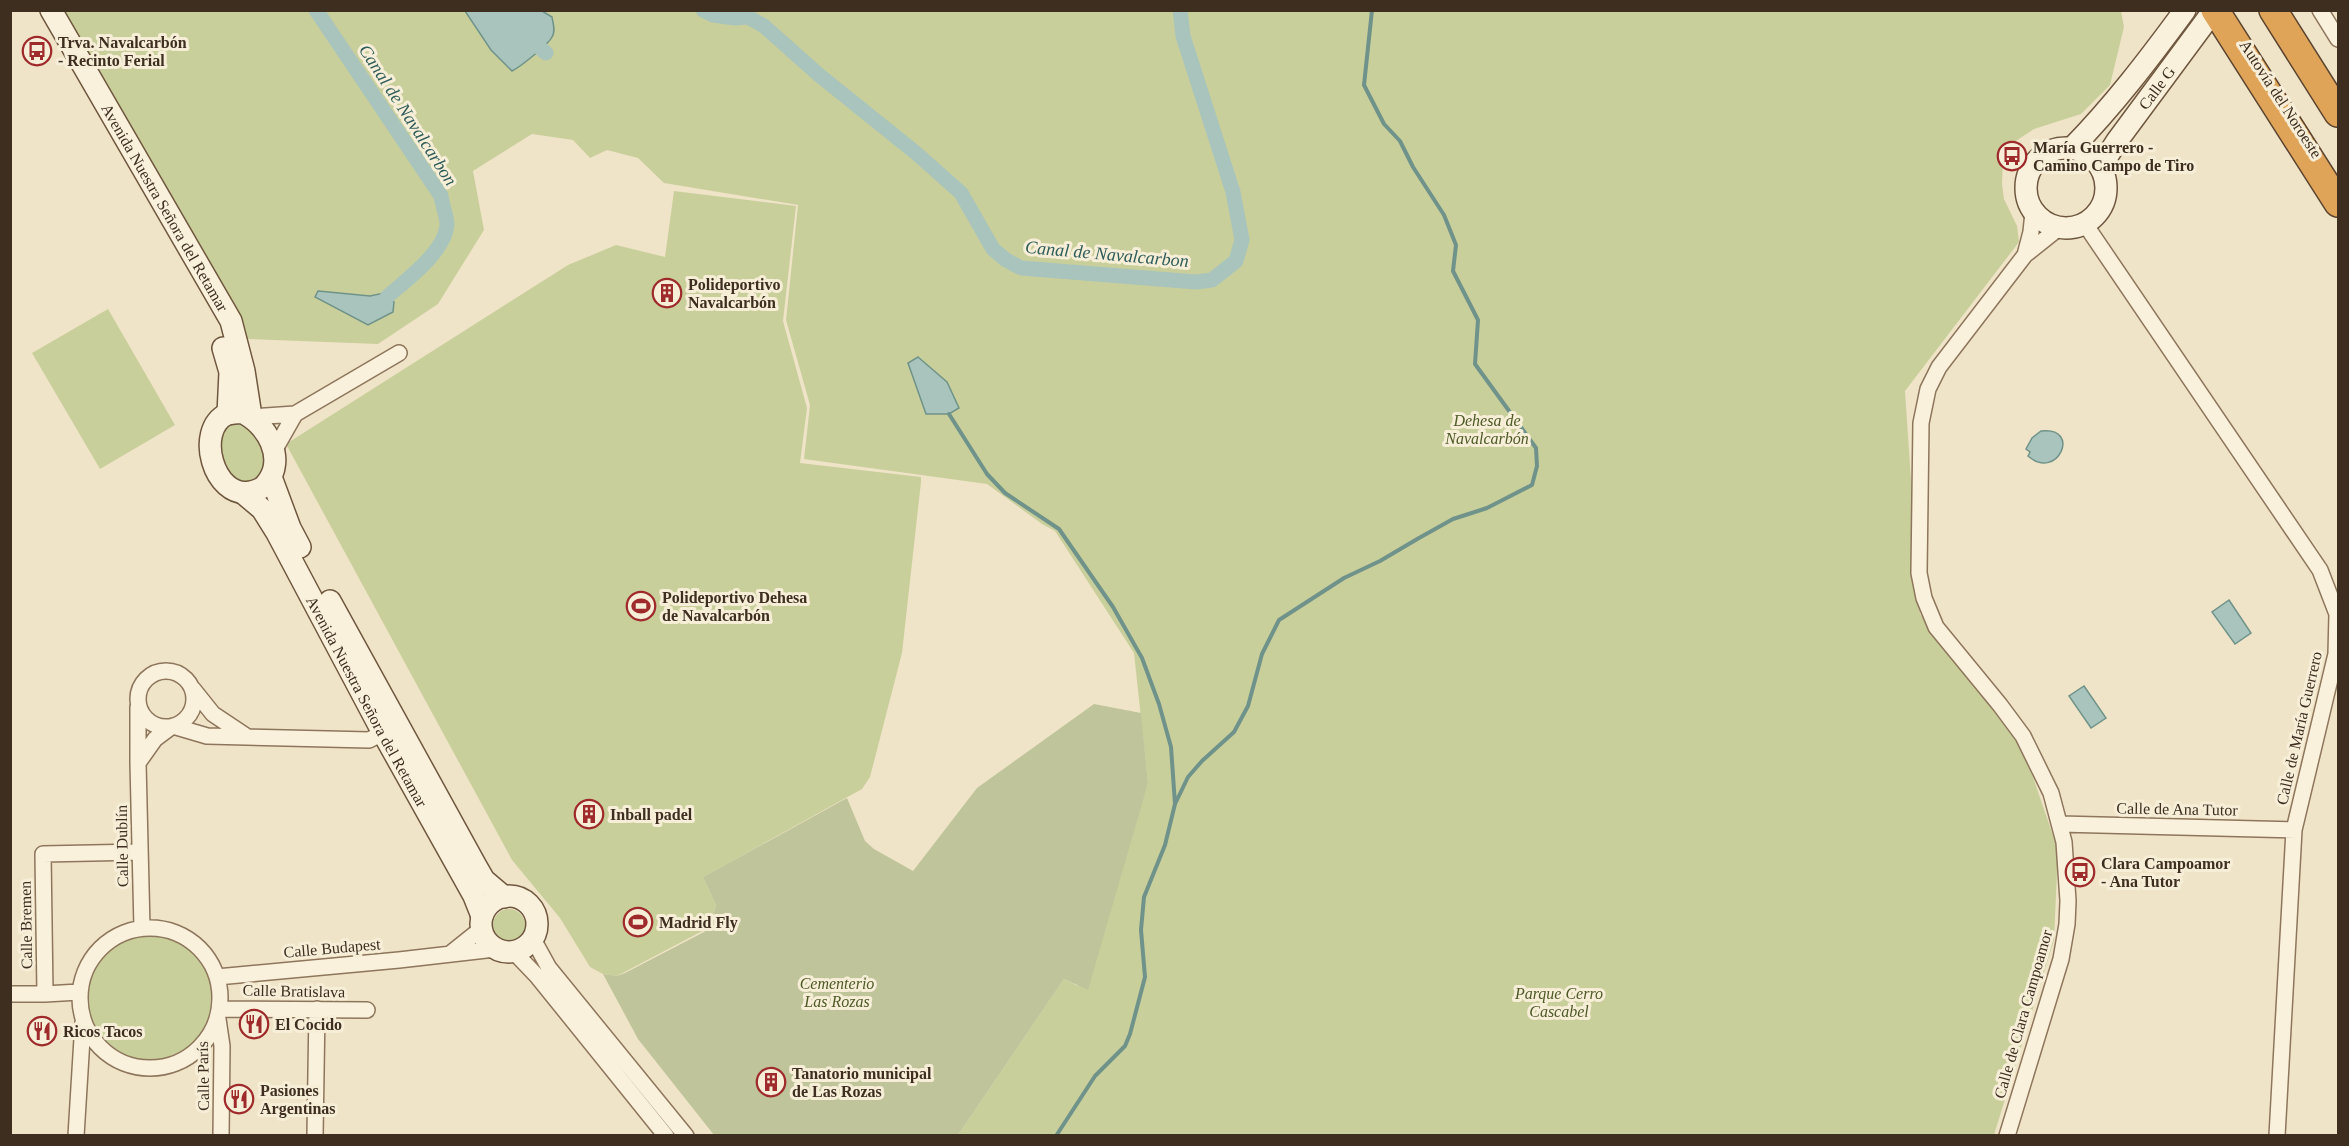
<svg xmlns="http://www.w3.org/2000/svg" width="2349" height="1146" viewBox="0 0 2349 1146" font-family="Georgia,serif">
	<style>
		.green { fill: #c9cf9b }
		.cemetery { fill: #bfc49a }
		.water { fill: #a9c4bc; stroke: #6f938a; stroke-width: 1.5 }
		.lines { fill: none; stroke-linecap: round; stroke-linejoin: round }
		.stream { stroke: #6f938a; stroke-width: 4 }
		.canal { stroke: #a9c4bc; stroke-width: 15 }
		.street-casing { stroke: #8d765c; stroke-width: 18 }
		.secondary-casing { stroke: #6f573f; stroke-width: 24 }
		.highway-casing { stroke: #5b4430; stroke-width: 30 }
		.street { stroke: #faf1dc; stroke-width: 15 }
		.secondary { stroke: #faf1dc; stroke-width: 21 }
		.highway { stroke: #e0a458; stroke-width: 27 }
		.labels { text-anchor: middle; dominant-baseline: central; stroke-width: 6; stroke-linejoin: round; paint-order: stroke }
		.poi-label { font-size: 16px; font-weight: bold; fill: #3d2e20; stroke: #f7eed8; text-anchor: start }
		.street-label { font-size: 16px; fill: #3d2e20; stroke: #f7eed8 }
		.park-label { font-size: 16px; font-style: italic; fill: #4d5a26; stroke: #f7eed8 }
		.water-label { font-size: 18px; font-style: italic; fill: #2f5d5a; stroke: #f7eed8 }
	</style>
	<rect width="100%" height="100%" fill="#f0e4c8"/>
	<path class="green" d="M 63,11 L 2121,11 L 2124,27 L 2110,85 L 2081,114 L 2034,129 L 2016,141 L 2003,159 L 2002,184 L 2004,199 L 2017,226 L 2019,242 L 1905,391 L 1920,614 L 2022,745 L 2058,850 L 2054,940 L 1994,1135 L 958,1135 L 1064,979 L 1078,986 L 1148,783 L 1134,653 L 1055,531 L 1042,524 L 987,484 L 804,459 L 810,405 L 786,320 L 798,205 L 664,183 L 638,158 L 607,150 L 590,158 L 573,140 L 532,134 L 473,171 L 484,230 L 438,304 L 378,344 L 247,339 L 245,328 Z
		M 674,191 L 796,206 L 783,321 L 807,408 L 800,463 L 921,477 L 921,482 L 902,653 L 870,777 L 862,789 L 703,877 L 716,905 L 710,927 L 617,976 L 603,974 L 590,967 L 560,918 L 512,860 L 286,444 L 568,265 L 616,245 L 665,257 Z
		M 108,309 L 175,425 L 100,469 L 32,353 Z
		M 241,423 C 255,430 266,447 265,464 C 265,470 260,476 258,482 L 240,483 C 220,466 222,460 219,436 L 229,425 Z
		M493 925a16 16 0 1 1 32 0a16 16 0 1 1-32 0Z
		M87 999a63 63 0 1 1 126 0a63 63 0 1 1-126 0Z"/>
	<path class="cemetery" d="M 1094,704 L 1141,713 L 1148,783 L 1088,990 L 1064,979 L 958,1135 L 714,1135 L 638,1039 L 603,974 L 617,976 L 625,973 L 704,932 L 710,927 L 716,905 L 703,877 L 847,798 L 865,841 L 874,849 L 913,871 L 977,788 Z"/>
	<path class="water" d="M 465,11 L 542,11 L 552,17 C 553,24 556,31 552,37 C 548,45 520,67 512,71 L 491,50 Z
		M 318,291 L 370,296 L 384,293 L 394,302 L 393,312 L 368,325 L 315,297 Z
		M 918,357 L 947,382 L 959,408 L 949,414 L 926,414 L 908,363 Z
		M 2041,431 C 2082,426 2058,482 2028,456 L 2030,452 L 2026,449 L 2032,438 Z
		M 2229,600 L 2251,633 L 2235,644 L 2212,612 Z
		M 2084,686 L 2106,718 L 2091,728 L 2069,696 Z"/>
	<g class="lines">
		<path class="stream" d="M 949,414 L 987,474 L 1005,493 L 1059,529 L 1113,607 L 1142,658 L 1159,704 L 1171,747 L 1175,804 L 1165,845 L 1144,897 L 1141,930 L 1145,977 L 1130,1034 L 1125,1046 L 1095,1076 L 1056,1136
			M 1175,804 L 1188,777 L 1202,761 L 1234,732 L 1248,706 L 1262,654 L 1279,620 L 1344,578 L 1380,561 L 1419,538 L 1453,519 L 1487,508 L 1532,485 L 1537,466 L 1536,448 L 1475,364 L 1478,320 L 1453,271 L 1456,245 L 1444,215 L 1413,167 L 1400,141 L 1384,124 L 1364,85 L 1372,10"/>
		<path class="canal" d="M 316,10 L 441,196 C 442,205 447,216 447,224 C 446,251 406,280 387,297
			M 703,10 L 713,15 L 735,18 L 748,17 L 764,26 L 819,75 L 916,153 L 961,193 L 993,249 L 1006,260 L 1021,268 L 1196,282 L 1212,280 L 1236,261 L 1242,240 L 1233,192 L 1183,36 L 1180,10
			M 540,48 L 546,53"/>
		<g class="street-casing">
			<path id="street" d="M 2320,10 L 2338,39
				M 2085,224 L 2320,570 L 2337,614 L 2336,654 L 2294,830 L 2277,1136
				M 2025,255 L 2031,232 L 2033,212
				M 252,417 L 295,414 L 399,353
				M 274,451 L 295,414
				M138 699a28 28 0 1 1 56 0a28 28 0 1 1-56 0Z
				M 193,689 L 213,714 L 246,736
				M 138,707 L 138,763 L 142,928
				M 173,726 L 207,736 L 369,740 L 383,733
				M 138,763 L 155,739 L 171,727
				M 2060,824 L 2294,830
				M80 998a70 70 0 1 1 140 0a70 70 0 1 1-140 0Z
				M 533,939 L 549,968 L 686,1136
				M 514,952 L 537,976 L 666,1136
				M 451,953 L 481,929
				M 217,977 L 399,960 L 495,949
				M 10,994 L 45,994 L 79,992
				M 45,994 L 43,854 L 140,852
				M 220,1009 L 367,1010
				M 218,1019 L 222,1046 L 221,1136
				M 76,1136 L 83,1022
				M 315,1136 L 317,1009
				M 2007,1136 L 2061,959 L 2067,924 L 2068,901 L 2064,842 L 2051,793 L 2023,736 L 2000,705 L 1936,627 L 1924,598 L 1919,573 L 1921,423 L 1928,389 L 1939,367 L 2025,255 L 2059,228"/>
		</g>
		<g class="secondary-casing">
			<g id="secondary">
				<path id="s1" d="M 51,10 L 231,321 L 244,371 L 251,416"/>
				<circle cx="2066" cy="188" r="40"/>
				<path d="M 2072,148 C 2114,105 2149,59 2185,10"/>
				<path id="s2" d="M 2101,166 L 2117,141 L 2214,10"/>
				<path d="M 223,348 L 230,372 L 228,414"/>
				<path d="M 241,412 C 267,423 287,459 266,484 C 262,489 256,491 250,492 C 214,499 194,430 227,414 C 231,413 237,413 241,412 Z"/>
				<path d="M 271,477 L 290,528 L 300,547"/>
				<path id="s3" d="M 243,493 L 262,509 L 277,533 L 383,733 L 474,896 L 482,916"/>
				<path d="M 330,601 L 476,866 L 484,880 L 504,897"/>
				<circle cx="509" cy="924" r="28"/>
			</g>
		</g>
		<g class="highway-casing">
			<path id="highway" d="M 2215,10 L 2338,203
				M 2273,10 L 2338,113"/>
		</g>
		<use href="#street" class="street"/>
		<use href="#secondary" class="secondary"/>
		<use href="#highway" class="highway"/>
	</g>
	<defs>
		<g id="bus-ring" transform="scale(1.5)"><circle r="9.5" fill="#f7eed8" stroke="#9e2a2b" stroke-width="1.5"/><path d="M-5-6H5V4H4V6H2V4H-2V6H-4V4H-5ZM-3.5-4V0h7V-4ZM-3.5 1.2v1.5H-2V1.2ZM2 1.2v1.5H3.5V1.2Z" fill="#9e2a2b"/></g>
		<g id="building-ring" transform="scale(1.5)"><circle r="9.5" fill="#f7eed8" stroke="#9e2a2b" stroke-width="1.5"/><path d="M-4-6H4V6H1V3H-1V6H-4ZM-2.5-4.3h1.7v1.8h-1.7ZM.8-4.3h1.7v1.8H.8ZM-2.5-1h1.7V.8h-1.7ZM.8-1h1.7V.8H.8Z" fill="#9e2a2b"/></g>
		<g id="stadium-ring" transform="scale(1.5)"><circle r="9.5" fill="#f7eed8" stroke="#9e2a2b" stroke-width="1.5"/><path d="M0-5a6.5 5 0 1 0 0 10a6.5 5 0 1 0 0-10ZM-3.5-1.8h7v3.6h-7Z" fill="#9e2a2b"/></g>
		<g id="restaurant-ring" transform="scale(1.5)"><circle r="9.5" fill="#f7eed8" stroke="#9e2a2b" stroke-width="1.5"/><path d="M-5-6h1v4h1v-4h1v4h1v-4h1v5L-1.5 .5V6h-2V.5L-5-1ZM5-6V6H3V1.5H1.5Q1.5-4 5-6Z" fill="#9e2a2b"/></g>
	</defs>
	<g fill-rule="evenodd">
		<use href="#bus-ring" x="37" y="51"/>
		<use href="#bus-ring" x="2012" y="156"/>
		<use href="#building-ring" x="667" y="293"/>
		<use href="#stadium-ring" x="641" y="606"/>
		<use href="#building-ring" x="589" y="814"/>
		<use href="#bus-ring" x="2080" y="872"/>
		<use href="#stadium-ring" x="638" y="922"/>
		<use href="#restaurant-ring" x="254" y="1024"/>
		<use href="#restaurant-ring" x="42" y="1031"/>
		<use href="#building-ring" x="771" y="1082"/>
		<use href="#restaurant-ring" x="239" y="1099"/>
	</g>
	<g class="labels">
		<g class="poi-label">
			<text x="58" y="42">Trva. Navalcarbón<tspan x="58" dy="18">- Recinto Ferial</tspan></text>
			<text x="2033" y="147">María Guerrero -<tspan x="2033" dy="18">Camino Campo de Tiro</tspan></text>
			<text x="688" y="284">Polideportivo<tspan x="688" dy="18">Navalcarbón</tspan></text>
			<text x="662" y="597">Polideportivo Dehesa<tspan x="662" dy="18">de Navalcarbón</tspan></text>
			<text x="610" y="814">Inball padel</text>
			<text x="2101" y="863">Clara Campoamor<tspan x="2101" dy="18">- Ana Tutor</tspan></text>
			<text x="659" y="922">Madrid Fly</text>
			<text x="275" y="1024">El Cocido</text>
			<text x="63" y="1031">Ricos Tacos</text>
			<text x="792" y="1073">Tanatorio municipal<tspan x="792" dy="18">de Las Rozas</tspan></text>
			<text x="260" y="1090">Pasiones<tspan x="260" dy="18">Argentinas</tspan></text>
		</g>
		<g class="street-label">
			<text stroke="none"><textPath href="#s2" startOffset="96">Calle G</textPath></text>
			<text transform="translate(2281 99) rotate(57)">Autovía del Noroeste</text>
			<text stroke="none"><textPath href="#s1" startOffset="228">Avenida Nuestra Señora del Retamar</textPath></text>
			<text stroke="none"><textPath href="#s3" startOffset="244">Avenida Nuestra Señora del Retamar</textPath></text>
			<text transform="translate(2299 728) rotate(-77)">Calle de María Guerrero</text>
			<text transform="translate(2177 809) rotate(1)">Calle de Ana Tutor</text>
			<text transform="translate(122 846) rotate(-91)">Calle Dublín</text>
			<text transform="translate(26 925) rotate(-91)">Calle Bremen</text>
			<text transform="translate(332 948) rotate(-5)">Calle Budapest</text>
			<text transform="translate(294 991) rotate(1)">Calle Bratislava</text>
			<text transform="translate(2023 1014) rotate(-74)">Calle de Clara Campoamor</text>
			<text transform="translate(203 1076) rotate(-91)">Calle París</text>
		</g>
		<g class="park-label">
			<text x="1487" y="420">Dehesa de<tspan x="1487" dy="18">Navalcarbón</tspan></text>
			<text x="837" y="983">Cementerio<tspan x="837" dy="18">Las Rozas</tspan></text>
			<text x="1559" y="993">Parque Cerro<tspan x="1559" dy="18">Cascabel</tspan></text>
		</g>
		<g class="water-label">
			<text transform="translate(408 115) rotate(57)">Canal de Navalcarbon</text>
			<text transform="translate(1107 254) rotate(5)">Canal de Navalcarbon</text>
		</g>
	</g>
	<rect width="2349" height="1146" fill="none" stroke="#3d2e20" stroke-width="24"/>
</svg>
